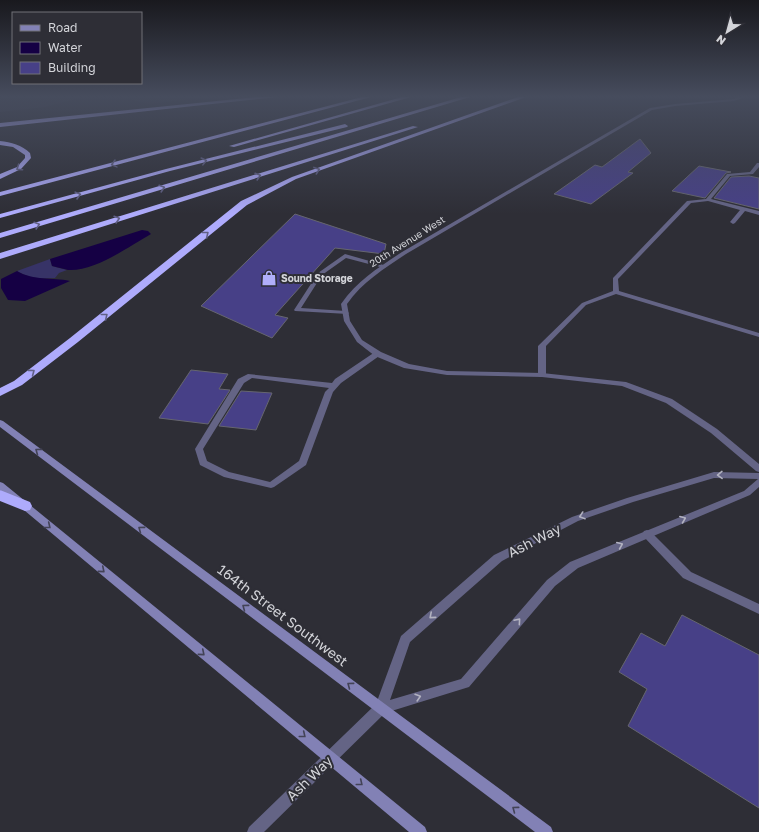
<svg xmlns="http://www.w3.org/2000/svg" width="759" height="832" viewBox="0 0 759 832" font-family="'Golos Text',sans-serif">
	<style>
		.built { fill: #363643 }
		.green { fill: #373367 }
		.water { fill: #150044 }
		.building { fill: #474087; stroke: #66666f }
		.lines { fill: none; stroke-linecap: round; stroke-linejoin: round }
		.service { fill: #646485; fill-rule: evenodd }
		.minor { fill: #646485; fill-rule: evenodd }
		.tertiary { fill: #646485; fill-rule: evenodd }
		.secondary { fill: #8281b5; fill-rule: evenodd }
		.motorway { fill: #aeabfc; fill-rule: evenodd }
		.oneway { stroke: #616085 }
		.oneway2 { stroke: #434356 }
		.oneway3 { stroke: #b2b2c0 }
		.labels { text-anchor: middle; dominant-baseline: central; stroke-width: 4; stroke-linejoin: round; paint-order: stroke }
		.far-street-label { font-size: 10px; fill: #d3d4d9; stroke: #2e2e36 }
		.far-poi-label { font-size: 10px; font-weight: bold; fill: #d3d4d9; stroke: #2e2e36; text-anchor: start }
		.near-street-label { font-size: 14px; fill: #d3d4d9; stroke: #2e2e36 }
	</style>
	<rect width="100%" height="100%" fill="#2e2e36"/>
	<path class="built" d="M 0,97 L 84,97 L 45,107 L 0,112 Z
		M 121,97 L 211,97 L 149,104 Z"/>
	<path class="green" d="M 50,259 L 52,266 L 67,270 L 59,273 L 55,278 C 41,279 30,279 17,271 Z"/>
	<path class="water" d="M 142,230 L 148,231 L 151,234 C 128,247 94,272 68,270 C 63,269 57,267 52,266 L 50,259 Z
		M 17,271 C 34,281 52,277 70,281 L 25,301 L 8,300 L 1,288 L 1,279 Z"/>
	<path class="building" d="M 640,139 L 651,153 L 628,172 L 633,173 L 591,204 L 554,194 L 595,165 L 602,167 Z
		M 699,166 L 731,172 L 726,173 L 705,198 L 672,191 Z
		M 749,176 L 759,178 L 759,209 L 714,198 L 731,177 Z
		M 295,214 L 386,244 L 384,254 L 335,248 L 275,315 L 288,318 L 272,338 L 201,306 Z
		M 191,370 L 228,374 L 219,389 L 230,390 L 208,424 L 159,418 Z
		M 241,391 L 272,393 L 256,430 L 219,426 Z
		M 682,615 L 759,655 L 759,808 L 628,726 L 647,689 L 619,672 L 641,633 L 665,646 Z"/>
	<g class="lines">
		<path class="service" d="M 757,163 L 759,163 L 759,167 L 753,174 L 730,176 L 711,199 L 759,211 L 759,215 L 745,211 L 735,223 L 733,224 L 730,222 L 740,210 L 708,201 L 691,203 L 618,279 L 619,291 L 759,333 L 759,337 L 616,294 L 586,305 L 546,346 L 546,375 L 545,377 L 539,377 L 538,375 L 538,346 L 582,303 L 613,291 L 613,278 L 687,201 L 706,199 L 727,174 L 750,172 Z
			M 345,254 L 387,266 L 384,268 L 346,258 L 322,275 L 301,308 L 346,311 L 349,313 L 348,314 L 295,311 L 294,310 L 318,273 Z
			M 375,352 L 378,352 L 382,354 L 341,383 L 333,392 L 306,465 L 274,487 L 271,488 L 224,477 L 200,465 L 195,449 L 238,379 L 248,374 L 332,383 L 335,379 ZM 252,378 L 329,388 L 325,392 L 299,461 L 270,482 L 229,472 L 207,461 L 203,449 L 244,383 Z
			M 647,530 L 650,531 L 691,572 L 759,604 L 759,614 L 683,578 L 644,537 L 642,534 L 644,531 Z"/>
		<path class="minor" d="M 738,97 L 745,97 L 734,101 L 675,106 L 652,110 L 406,254 C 384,269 362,282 347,304 L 350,321 L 362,340 L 381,352 L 409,364 L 447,371 L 542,373 L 626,382 L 672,399 L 717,429 L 759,464 L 759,472 L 756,471 L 711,433 L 666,403 L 622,386 L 542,377 L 447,375 L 404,368 L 375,356 L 357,342 L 344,321 L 341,304 C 358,280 378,268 402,252 L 650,108 L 675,104 L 734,99 Z"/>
		<path class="tertiary" d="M 714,472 L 759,473 L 759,487 L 750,495 L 578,568 L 555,586 L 469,687 L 385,713 L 264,832 L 247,832 L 249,827 L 376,704 L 401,636 L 494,555 L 572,517 L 627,498 ZM 714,478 L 758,479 L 744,491 L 570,562 L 547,580 L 461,679 L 390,700 L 410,642 L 502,561 L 578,521 L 633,502 Z"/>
		<path class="secondary" d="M 0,420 L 3,421 L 551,827 L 553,832 L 535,832 L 0,427 Z
			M 0,482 L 3,483 L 425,827 L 427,832 L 409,832 L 0,490 Z"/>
		<path class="motorway" d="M 257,97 L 278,97 L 0,127 L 0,123 Z
			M 362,97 L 371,97 L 0,196 L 0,192 Z
			M 402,97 L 411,97 L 234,147 L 229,146 Z
			M 461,97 L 470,97 L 0,238 L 0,233 Z
			M 518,97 L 526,97 L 296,179 L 247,205 L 78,342 L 22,385 L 0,396 L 0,388 L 14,381 L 70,338 L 241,201 L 292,177 Z
			M 345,124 L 348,126 L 347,127 L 170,171 L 0,218 L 0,214 L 166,169 Z
			M 413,126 L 418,127 L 0,259 L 0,253 Z
			M 0,141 C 11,142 22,145 30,153 L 31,158 L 21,169 L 0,179 L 0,174 L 17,167 L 25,158 L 25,155 L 13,147 L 0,145 Z
			M 0,490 L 30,502 L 32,506 L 30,510 L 25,511 L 0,501 Z"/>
	</g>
	<defs><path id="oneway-chevron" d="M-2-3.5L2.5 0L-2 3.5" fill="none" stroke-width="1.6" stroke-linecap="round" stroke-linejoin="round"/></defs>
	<g class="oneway">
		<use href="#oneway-chevron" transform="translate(204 161) rotate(-14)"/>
		<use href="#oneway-chevron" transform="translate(114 164) rotate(165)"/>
		<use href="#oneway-chevron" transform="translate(19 168) rotate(146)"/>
		<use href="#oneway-chevron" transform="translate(317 170) rotate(-20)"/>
		<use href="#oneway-chevron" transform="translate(258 176) rotate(-17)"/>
		<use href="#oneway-chevron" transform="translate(162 188) rotate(-17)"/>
		<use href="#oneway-chevron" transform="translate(78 195) rotate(-15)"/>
		<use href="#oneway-chevron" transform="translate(117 219) rotate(-17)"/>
		<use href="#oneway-chevron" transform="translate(37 225) rotate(-17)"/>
		<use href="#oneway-chevron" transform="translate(206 234) rotate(-39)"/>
		<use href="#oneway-chevron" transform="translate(105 316) rotate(-39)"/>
		<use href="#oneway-chevron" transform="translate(32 372) rotate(-37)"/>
	</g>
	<g class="oneway2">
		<use href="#oneway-chevron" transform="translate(38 451) rotate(-143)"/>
		<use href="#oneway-chevron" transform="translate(48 526) rotate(39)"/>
		<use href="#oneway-chevron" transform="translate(141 529) rotate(-143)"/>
		<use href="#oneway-chevron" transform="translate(102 570) rotate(40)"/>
		<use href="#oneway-chevron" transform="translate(245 607) rotate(-143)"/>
		<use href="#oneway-chevron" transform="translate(202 653) rotate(40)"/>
		<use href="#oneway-chevron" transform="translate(350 685) rotate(-143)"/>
		<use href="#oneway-chevron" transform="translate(303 735) rotate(39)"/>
		<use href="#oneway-chevron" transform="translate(360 783) rotate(39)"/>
		<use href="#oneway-chevron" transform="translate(515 809) rotate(-143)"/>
	</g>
	<g class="oneway3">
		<use href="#oneway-chevron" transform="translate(720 475) rotate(179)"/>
		<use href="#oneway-chevron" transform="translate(582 516) rotate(161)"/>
		<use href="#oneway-chevron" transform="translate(683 519) rotate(-22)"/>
		<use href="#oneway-chevron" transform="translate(620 545) rotate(-23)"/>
		<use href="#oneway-chevron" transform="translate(432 616) rotate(139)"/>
		<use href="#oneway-chevron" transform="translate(518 621) rotate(-49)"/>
		<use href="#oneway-chevron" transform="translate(418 697) rotate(-17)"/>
	</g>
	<linearGradient id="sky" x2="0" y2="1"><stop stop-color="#19191e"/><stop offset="0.45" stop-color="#464c5d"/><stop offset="1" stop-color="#464c5d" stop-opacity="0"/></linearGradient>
	<rect width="759" height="214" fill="url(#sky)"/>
	<defs>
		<g id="shop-bare" transform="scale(1.2)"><path d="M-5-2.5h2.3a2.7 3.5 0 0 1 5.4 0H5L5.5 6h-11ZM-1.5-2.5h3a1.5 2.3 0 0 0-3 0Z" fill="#b0aefa" stroke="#2e2e36" stroke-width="2.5" paint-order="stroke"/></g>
	</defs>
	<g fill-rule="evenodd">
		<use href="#shop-bare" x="269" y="278"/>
	</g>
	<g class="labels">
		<g class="far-street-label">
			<text transform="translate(407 241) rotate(-32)">20th Avenue West</text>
		</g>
		<g class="far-poi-label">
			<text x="281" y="278">Sound Storage</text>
		</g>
		<g class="near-street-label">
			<text transform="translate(534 540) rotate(-27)">Ash Way</text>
			<text transform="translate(283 615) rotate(37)">164th Street Southwest</text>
			<text transform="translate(309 778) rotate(-44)">Ash Way</text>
		</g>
	</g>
	<rect x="12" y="12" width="130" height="72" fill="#2e2e36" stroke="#707077"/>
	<rect x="20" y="25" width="20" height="6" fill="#8281b5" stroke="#707077"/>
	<text x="48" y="32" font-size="12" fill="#d3d4d9">Road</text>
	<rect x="20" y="42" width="20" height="12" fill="#150044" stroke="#707077"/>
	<text x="48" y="52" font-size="12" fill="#d3d4d9">Water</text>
	<rect x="20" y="62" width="20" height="12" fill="#474087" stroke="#707077"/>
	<text x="48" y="72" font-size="12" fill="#d3d4d9">Building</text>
	<g transform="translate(727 32) rotate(217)" stroke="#2e2e36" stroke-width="3" paint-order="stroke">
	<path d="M0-3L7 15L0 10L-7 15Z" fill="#d3d4d9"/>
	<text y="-6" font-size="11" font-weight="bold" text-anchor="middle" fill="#d3d4d9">N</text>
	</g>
</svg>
